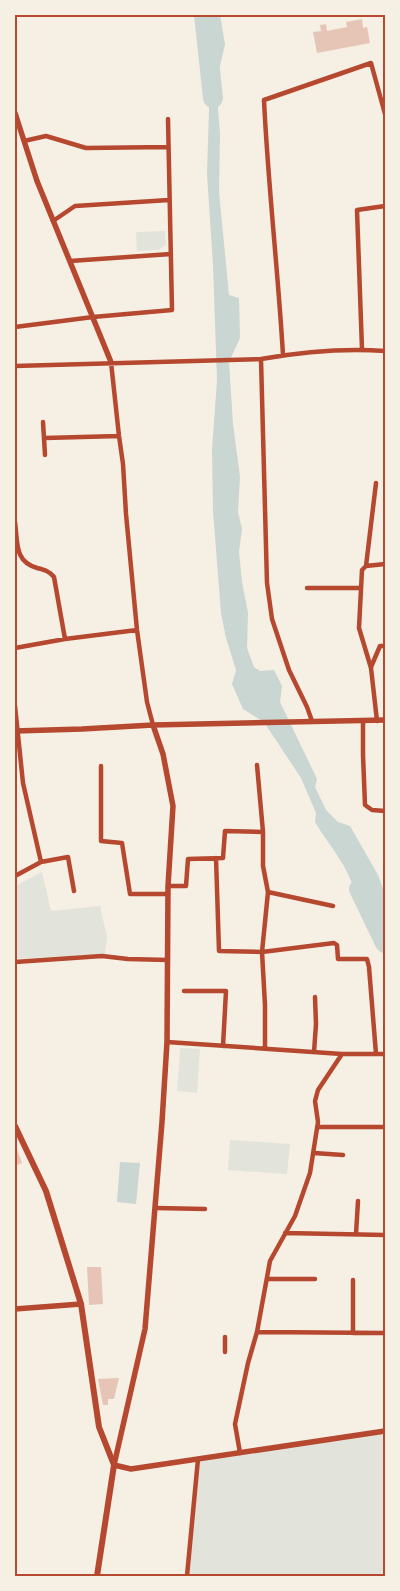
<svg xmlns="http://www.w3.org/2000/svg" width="400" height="1591" viewBox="0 0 400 1591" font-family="'Alegreya Sans',sans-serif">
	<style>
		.green { fill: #e2e4dc }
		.water { fill: #c9d6d2 }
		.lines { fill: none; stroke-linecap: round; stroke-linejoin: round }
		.river { stroke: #c9d6d2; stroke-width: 20 }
		.building { fill: #e6c5b7 }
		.minor { stroke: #b5482f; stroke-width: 4.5 }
		.tertiary { stroke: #b5482f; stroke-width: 5.5 }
		.secondary { stroke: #b5482f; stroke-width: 6 }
		.neatline { fill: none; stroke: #b5482f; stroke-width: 2 }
	</style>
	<rect width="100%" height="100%" fill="#f6efe4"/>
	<path class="green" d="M 165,231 L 166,245 L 159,250 L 137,251 L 136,232 Z
		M 42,872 L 51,911 L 100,906 L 107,937 L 105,954 L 15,959 L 15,886 Z
		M 180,1048 L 200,1049 L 197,1093 L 177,1091 Z
		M 230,1140 L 290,1144 L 287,1174 L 228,1170 Z
		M 385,1432 L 385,1576 L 187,1576 L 198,1459 Z"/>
	<path class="water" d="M 212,15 L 220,15 L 225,44 L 216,84 L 220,134 L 219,192 L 229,295 L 239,298 L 240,338 L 229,362 L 233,424 L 240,477 L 238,512 L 242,529 L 239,552 L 242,582 L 248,613 L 247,648 L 254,667 L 260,671 L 274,670 L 282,686 L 280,702 L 317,779 L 315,787 L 326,810 L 338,822 L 350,826 L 378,875 L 385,894 L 385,926 L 378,918 L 357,904 C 352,868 332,851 315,822 L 316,813 L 301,778 L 264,722 L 243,709 L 232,684 L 236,670 L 226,638 L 221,613 L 213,511 L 212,450 L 217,380 L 213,265 L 207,174 Z
		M 120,1162 L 140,1163 L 136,1204 L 117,1202 Z"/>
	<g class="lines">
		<path class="river" d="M 204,15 L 213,98
			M 359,889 L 385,943"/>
	</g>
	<path class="building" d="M 362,19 L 363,28 L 367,27 L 370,43 L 317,53 L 313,32 L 321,31 L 320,25 L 326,24 L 327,31 L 347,27 L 346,22 Z
		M 15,1144 L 22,1163 L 15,1166 Z
		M 87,1267 L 101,1267 L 103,1304 L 89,1305 Z
		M 119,1378 L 114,1399 L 108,1399 L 108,1405 L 103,1405 L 98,1379 Z"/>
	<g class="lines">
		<path class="minor" d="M 24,141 L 46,136 L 86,148 L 168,147
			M 53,221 L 75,206 L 169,200
			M 70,261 L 171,254
			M 15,327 L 93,317 L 172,310 L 168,119
			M 362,349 L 357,210 L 385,206
			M 283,355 C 278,270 268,185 264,100 L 371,63 L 385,114
			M 261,359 L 267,583 L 272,619 L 289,670 L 307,707 L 312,721
			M 111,362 L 119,436 L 123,464 L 126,514 L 137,630 L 147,702 L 153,725
			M 15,366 L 261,359 C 301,352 344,348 385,351
			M 43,422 L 45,455
			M 45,438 L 119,436
			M 376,483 L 366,566 L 362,570 L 359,628 L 371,668 L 377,721
			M 15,522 C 18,543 14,561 37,568 C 45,570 49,571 54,577 L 65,639
			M 366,566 L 385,564
			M 307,588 L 360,588
			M 15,648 L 65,639 L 137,630
			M 371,667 L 380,646 L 385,646
			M 15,706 L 23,783 L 41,862 L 15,876
			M 363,721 L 363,755 L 365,805 L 372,810 L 385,811
			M 257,765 L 263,832
			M 101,766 L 101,841 L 122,843 L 130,894 L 168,894
			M 216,858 L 219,951 L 262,952 L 334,943 L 337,945 L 338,959 L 367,959 L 369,967 L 376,1054
			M 41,862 L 68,857 L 74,891
			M 168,886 L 186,886 L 188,859 L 223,858 L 225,831 L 263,832 L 263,866 L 268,892 L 262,952 L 265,1005 L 265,1048
			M 268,892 L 333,906
			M 15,962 L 102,956 L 128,959 L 168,960
			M 184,991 L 226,991 L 223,1046
			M 167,1042 L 342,1054 L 385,1054
			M 314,1052 L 316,1024 L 315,997
			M 317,1127 L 385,1127
			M 314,1153 L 343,1155
			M 156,1208 L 205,1209
			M 285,1233 L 385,1235
			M 356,1234 L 358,1201
			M 267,1279 L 315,1279
			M 257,1332 L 385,1333
			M 353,1333 L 353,1280
			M 225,1337 L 225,1352
			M 240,1453 L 235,1424 L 248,1363 L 257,1332 L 270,1261 L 295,1216 L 310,1173 L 318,1122 L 315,1101 L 318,1090 L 342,1054
			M 187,1576 L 198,1459"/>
		<path class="tertiary" d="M 15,113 L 37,181 L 111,362
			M 153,725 L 163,754 L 173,806 L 168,886 L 167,1042 L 162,1122 L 145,1329 L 114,1465 L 131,1469 L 385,1431
			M 15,731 L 82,729 L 153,725 L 385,720
			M 15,1309 L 81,1304"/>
		<path class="secondary" d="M 15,1126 L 46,1191 L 81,1304 L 99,1427 L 114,1465 L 97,1576"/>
	</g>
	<rect width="400" height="1591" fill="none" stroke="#f6efe4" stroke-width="32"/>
	<rect x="16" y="16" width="368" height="1559" class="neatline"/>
</svg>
